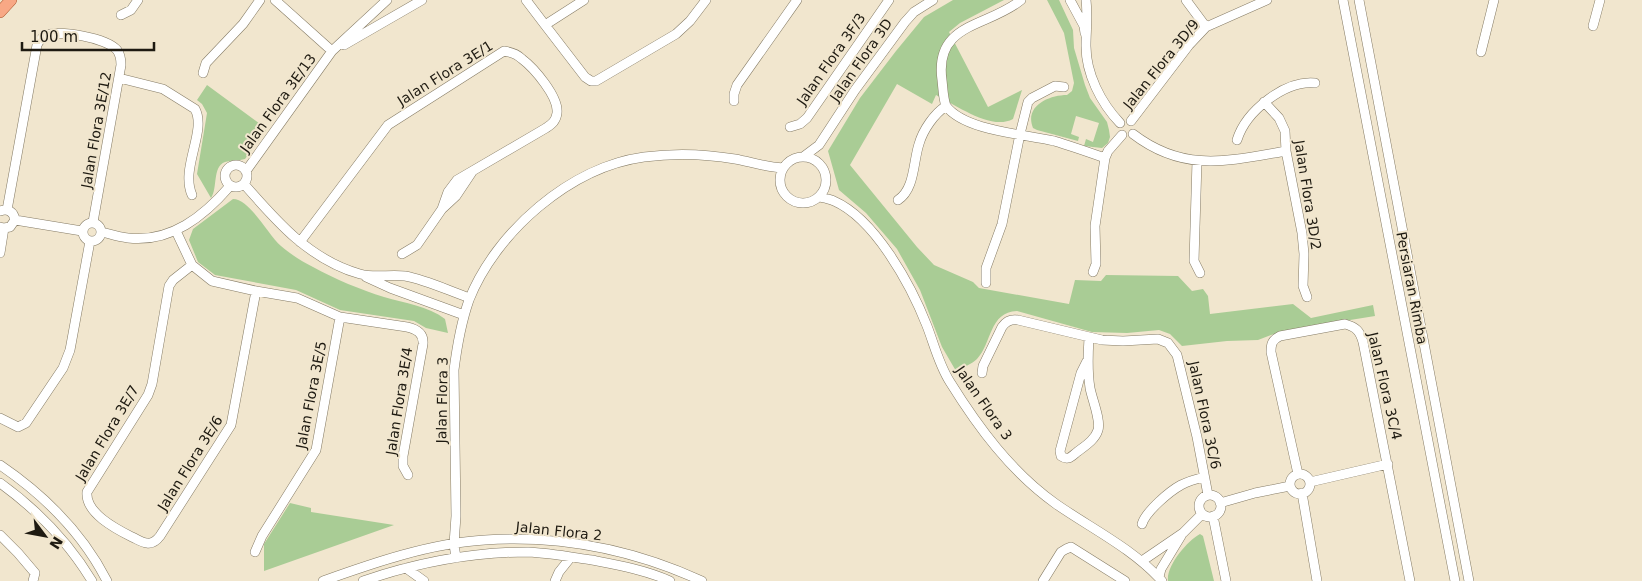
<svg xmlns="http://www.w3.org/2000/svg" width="1642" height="581" viewBox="0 0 1642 581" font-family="'DejaVu Sans',sans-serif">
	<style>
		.green { fill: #a9cc95 }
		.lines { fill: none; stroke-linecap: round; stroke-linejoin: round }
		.minor-casing { stroke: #857b65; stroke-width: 10 }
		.major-casing { stroke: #a95128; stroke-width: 12 }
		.minor { stroke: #fff; stroke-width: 9 }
		.major { stroke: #f8a885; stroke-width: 11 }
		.labels { text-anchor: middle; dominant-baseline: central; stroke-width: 4; stroke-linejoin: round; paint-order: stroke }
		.street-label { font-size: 14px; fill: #1e1a11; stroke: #f1e6ce }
	</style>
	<rect width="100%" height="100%" fill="#f1e6ce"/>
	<path class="green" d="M 953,0 L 1004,0 L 960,23 L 949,32 L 988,107 L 1022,90 L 1013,119 C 991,131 956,105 936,95 L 932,104 L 897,84 L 850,165 L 917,247 L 934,265 L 973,282 L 979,288 L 1069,304 L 1075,280 L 1101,281 L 1106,275 L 1178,276 L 1192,291 L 1203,289 L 1208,296 L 1210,314 L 1293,304 L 1311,318 L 1373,305 L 1375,316 L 1288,330 L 1271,335 L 1258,340 L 1227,341 L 1182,346 L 1170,334 L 1159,330 L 1127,333 L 1092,332 L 1017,311 C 989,312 992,343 977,359 C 972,364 963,367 956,371 L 942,347 L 920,290 L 897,249 L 866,213 L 839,190 L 828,151 L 860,98 L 896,51 L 924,17 Z
		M 1047,0 L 1059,0 L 1073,30 L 1074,48 L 1085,85 L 1090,98 L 1107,122 L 1109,130 L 1110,137 L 1108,143 L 1102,148 L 1084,146 L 1086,139 L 1093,142 L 1099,123 L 1076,116 L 1071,134 L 1079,137 L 1078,141 L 1037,130 L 1033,128 C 1024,106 1049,95 1067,95 L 1072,91 L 1074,83 L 1064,33 Z
		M 207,85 L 267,129 L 245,159 C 239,161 231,160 225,162 C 212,167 218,188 211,198 L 197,174 L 207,113 L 202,104 L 197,100 Z
		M 233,199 C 250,199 268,235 281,246 C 290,254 303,262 313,267 C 335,279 361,290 384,297 C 405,303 428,306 445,319 L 448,333 L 426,328 L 414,321 L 340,310 L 296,290 L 215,275 L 198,262 L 189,240 L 193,229 Z
		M 290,503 L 311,508 L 311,512 L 394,525 L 264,571 L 264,544 Z
		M 1200,534 L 1203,536 L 1214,581 L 1168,581 C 1166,566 1187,541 1200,534 Z"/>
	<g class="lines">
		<g class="minor-casing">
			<path id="minor" d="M 275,0 L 332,51
				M 526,0 L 545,25 L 584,0
				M 1070,0 L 1084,26 L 1085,33
				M 1086,0 C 1088,16 1086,31 1086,46 C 1086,74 1101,103 1120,123
				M 1186,0 L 1206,27
				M 1343,0 L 1455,581
				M 1359,0 L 1469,581
				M 121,15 L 131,10 L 138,0
				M 545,25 L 585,77 L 591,81 L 596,81 L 676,34 L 690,21 L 706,0
				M 1593,26 L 1600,0
				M 344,45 L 422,0
				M 1481,52 L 1494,0
				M 203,73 L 206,63 L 243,24 L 260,0
				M 119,78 L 163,89 L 195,109 C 207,131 180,168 192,195
				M 734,101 L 734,94 L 737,85 L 797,0
				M 1264,102 L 1279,118 L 1285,131 L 1286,151 L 1302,233 L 1304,254 L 1303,286 L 1307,297
				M 946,106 C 965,131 1024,134 1054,141 C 1071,146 1088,152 1105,158 L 1108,151 L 1122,135
				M 946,106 C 943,98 943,88 942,80 C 934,22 989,27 1021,0
				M 1131,121 L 1189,45 L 1206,27 L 1267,0
				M 790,127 L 800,124 L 807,118 L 889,0
				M 1133,134 C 1184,173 1228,161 1286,151
				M 1237,140 C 1246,111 1285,80 1315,83
				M780 180a23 23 0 1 1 46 0a23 23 0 1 1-46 0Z
				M 803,157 L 819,145 L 855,90 L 905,22 L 914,12 L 933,0
				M 1197,161 L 1194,261 L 1200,273
				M225 176a11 11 0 1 1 22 0a11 11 0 1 1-22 0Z
				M 246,171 L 332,51 L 387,0
				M 244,184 C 277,222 310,260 360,274 C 374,278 391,274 405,276 C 427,280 449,291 470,298
				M 819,197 C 824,198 830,199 834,201 C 875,219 911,285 927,326 C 934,344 939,365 950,382 C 978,427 1011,472 1056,504 C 1092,529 1132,548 1162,581
				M 898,200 C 915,189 913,162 919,144 C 923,130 934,114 946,106
				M 7,210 L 37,45 C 39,41 41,38 45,36 C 58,29 107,38 117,50 C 120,54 121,59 121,65 L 93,222
				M 0,211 C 8,208 14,212 15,220 L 10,227 L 4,228 L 0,227
				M 15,220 L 82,231
				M83 232a9 9 0 1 1 18 0a9 9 0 1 1-18 0Z
				M 176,231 L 192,265 L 212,281 L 256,291 L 297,298 L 340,317 L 407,327 C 416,329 424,333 423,344 L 403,456 L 403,466 L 408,475
				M 102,232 C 110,234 119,237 128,238 C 171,243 204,216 230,186
				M 300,242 L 388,125 L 504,51 C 511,52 517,54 522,59 C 534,68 559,97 557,113 C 556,121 552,124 546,128 L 457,180 L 448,192 L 442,209
				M 0,253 L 4,228
				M 402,254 L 417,245 L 442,209 L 456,196 L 472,172
				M 192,265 L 173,280 L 169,286 L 152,384 L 148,395 L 87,492 C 85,513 116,529 132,537 C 137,539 142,543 147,543 C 153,544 157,540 160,536 L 231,425 L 256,291
				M 1093,272 L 1096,264 L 1095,226 L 1105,158
				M 366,277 L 390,288 L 464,315
				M 986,283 L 986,268 L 1002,224 L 1020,134 L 1028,102 L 1032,98 L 1055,86 L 1064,87
				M 1087,361 L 1081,373 L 1060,451 L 1061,456 C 1068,461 1071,457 1077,452 C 1085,446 1095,440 1098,430 C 1101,420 1092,399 1090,388 C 1087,370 1088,355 1089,338
				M 982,373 L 983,366 L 1002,327 C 1006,321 1011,319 1018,320 L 1102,340 L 1123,341 L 1158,339 L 1168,343 L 1177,355 L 1197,437 L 1208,495
				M 0,418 L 18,427 L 26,423 L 63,368 L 70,350 L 90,241
				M 0,465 C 44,495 83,534 107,581
				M1290 484a10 10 0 1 1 20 0a10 10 0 1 1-20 0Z
				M 1298,474 L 1271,352 C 1271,344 1272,340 1280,336 L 1345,324 C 1356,327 1360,331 1363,342 L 1410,581
				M 1310,482 L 1388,464
				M 0,483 C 36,509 69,543 92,581
				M 1302,493 L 1317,581
				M1199 506a11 11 0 1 1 22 0a11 11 0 1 1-22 0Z
				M 1220,503 L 1255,493 L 1290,486
				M 1213,516 L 1226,581
				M 1142,524 C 1146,511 1170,491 1181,485 C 1189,481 1196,479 1204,477
				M 0,535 L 18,553 L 35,573 L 33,581
				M 255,552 L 262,536 L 316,450 L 340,317
				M 456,558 L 454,544 L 456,516 L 454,370 C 457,346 461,323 469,300 C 496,232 570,167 644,157 C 673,153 706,154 735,159 C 751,162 766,167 783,168
				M 1142,561 L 1183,533 L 1202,514
				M 406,568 L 424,581
				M 1159,577 L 1161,569 L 1181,536
				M 323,581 C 373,563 431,543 485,540 C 560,535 634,550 702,581
				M 363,581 C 416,563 472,552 528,552 C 549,553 571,557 592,560 C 618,565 646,570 670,581
				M 555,581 L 559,572 L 571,557
				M 1043,581 L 1061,552 L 1066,549 L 1071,547 L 1125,581"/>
		</g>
		<g class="major-casing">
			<path id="major" d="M 0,12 L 11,0"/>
		</g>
		<use href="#minor" class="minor"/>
		<use href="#major" class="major"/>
	</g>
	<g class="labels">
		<g class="street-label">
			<text transform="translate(831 59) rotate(-55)">Jalan Flora 3F/3</text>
			<text transform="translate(861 60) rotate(-55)">Jalan Flora 3D</text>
			<text transform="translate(1161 64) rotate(-51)">Jalan Flora 3D/9</text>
			<text transform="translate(445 73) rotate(-32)">Jalan Flora 3E/1</text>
			<text transform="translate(278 103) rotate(-54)">Jalan Flora 3E/13</text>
			<text transform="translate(96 130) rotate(-80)">Jalan Flora 3E/12</text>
			<text transform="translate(1308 195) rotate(81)">Jalan Flora 3D/2</text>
			<text transform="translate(1412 288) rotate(79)">Persiaran Rimba</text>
			<text transform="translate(1385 386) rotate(77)">Jalan Flora 3C/4</text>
			<text transform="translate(311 395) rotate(-79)">Jalan Flora 3E/5</text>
			<text transform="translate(442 400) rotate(-89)">Jalan Flora 3</text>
			<text transform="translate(399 401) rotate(-81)">Jalan Flora 3E/4</text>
			<text transform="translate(984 403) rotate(55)">Jalan Flora 3</text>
			<text transform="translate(1205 415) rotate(78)">Jalan Flora 3C/6</text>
			<text transform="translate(107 433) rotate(-59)">Jalan Flora 3E/7</text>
			<text transform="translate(190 463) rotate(-58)">Jalan Flora 3E/6</text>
			<text transform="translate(559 531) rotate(6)">Jalan Flora 2</text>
		</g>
	</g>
	<g transform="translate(45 536) rotate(122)" stroke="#f1e6ce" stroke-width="4" paint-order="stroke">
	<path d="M0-4L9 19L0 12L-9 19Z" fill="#1e1a11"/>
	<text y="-8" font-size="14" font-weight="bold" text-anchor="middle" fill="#1e1a11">N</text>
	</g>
	<path d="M22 42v8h132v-8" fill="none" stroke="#1e1a11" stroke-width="2.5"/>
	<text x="30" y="42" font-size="15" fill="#1e1a11" stroke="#f1e6ce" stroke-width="4" paint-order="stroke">100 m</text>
</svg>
